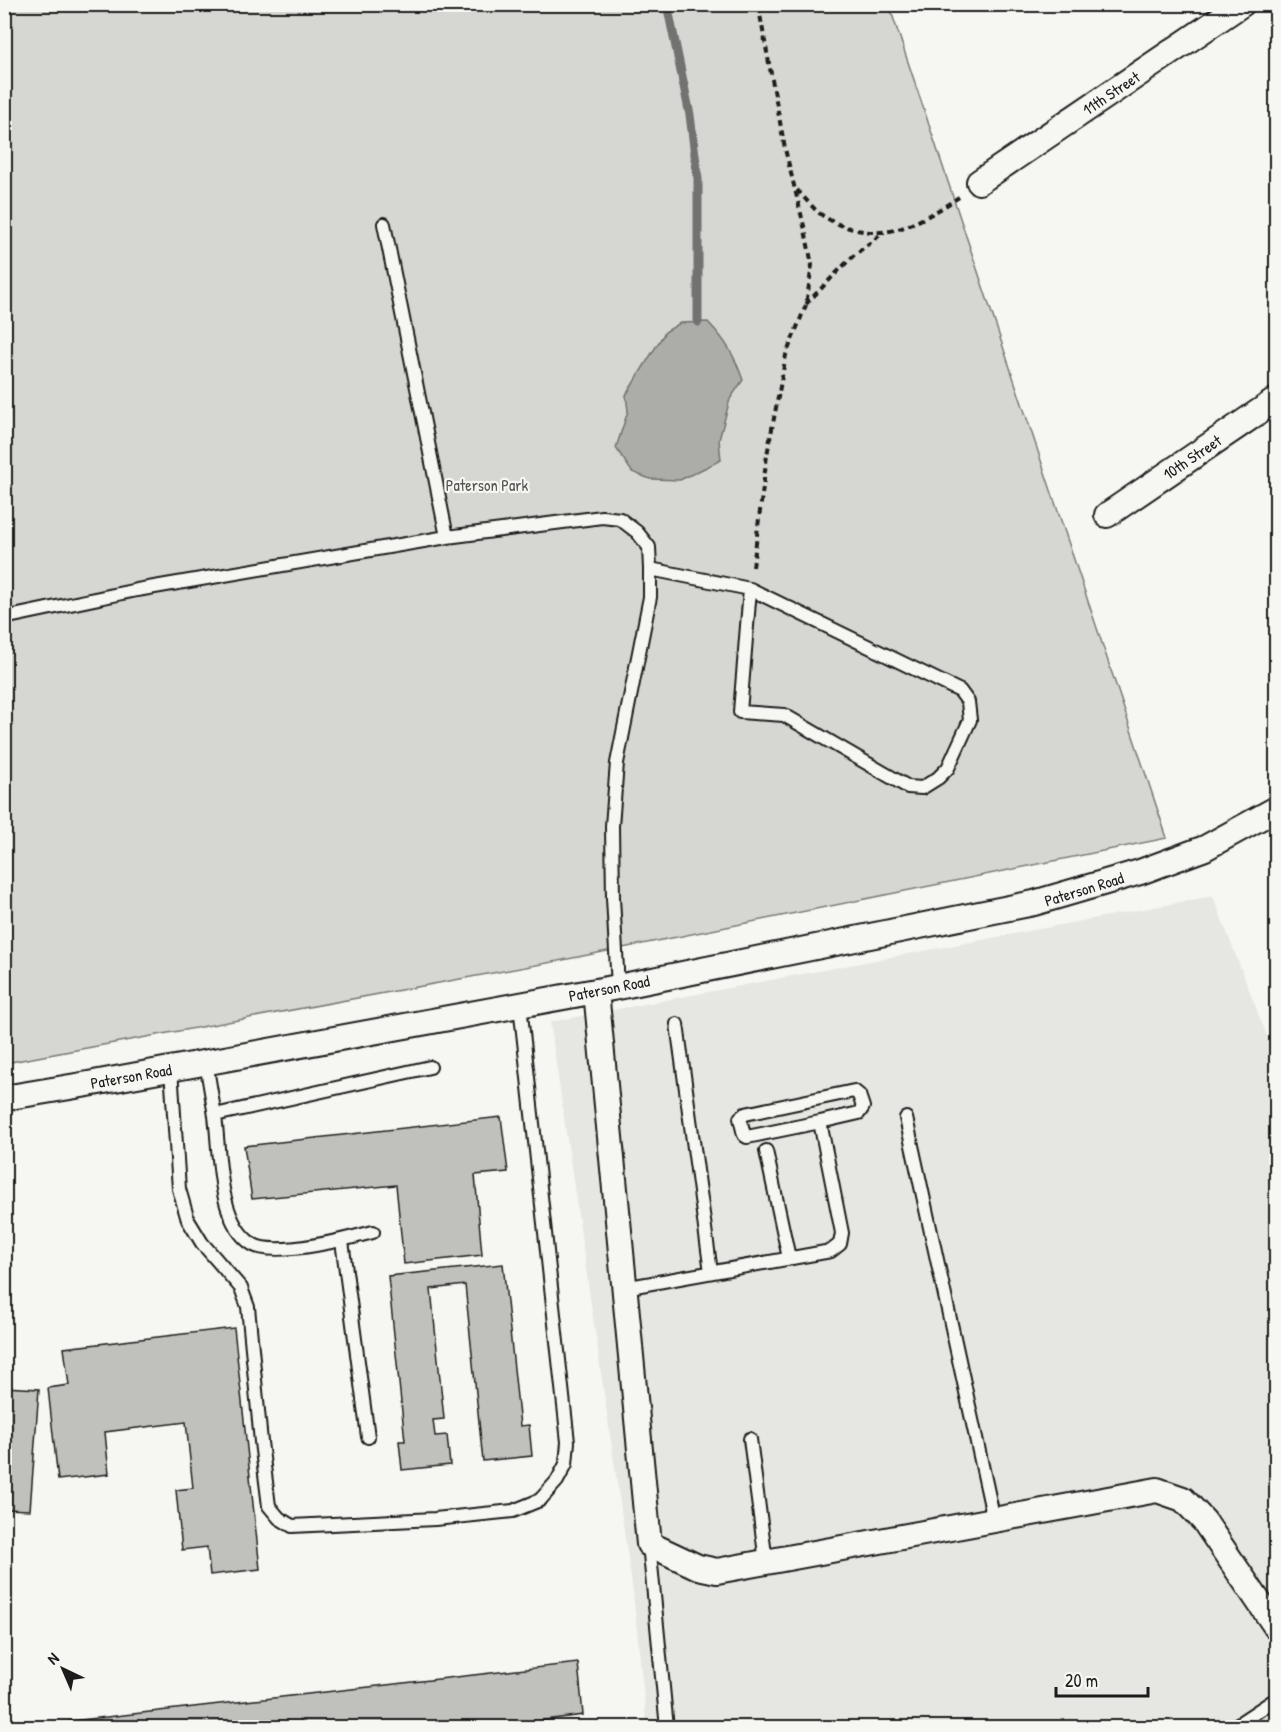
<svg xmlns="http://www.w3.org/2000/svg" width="1281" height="1732" viewBox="0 0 1281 1732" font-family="'Patrick Hand',sans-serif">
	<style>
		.built { fill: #e6e6e2 }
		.green { fill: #d6d6d2; stroke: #797977; stroke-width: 1.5 }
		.water { fill: #acaca9; stroke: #727271; stroke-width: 1.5 }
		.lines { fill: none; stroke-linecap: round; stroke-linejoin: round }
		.stream { stroke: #727271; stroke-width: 9 }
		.building { fill: #c0c0bd; stroke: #1c1c1c; stroke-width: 1.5 }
		.lane-casing { stroke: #1c1c1c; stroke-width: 16 }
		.street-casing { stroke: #1c1c1c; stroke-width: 28 }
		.path { stroke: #1c1c1c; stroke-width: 4; stroke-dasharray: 6 4.5; stroke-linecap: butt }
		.lane { stroke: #f6f6f2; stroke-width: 12 }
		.street { stroke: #f6f6f2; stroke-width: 24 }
		.labels { text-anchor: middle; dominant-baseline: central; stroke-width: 4.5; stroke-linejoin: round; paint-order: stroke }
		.street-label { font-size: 16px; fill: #1c1c1c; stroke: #f6f6f2 }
		.park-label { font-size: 16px; fill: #545453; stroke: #f6f6f2 }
	</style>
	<rect width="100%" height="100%" fill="#f6f6f2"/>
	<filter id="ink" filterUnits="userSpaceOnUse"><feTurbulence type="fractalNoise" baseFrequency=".0167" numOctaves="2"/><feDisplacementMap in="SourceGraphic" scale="12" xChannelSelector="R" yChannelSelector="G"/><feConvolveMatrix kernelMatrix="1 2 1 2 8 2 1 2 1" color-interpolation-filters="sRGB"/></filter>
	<g filter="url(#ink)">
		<path class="built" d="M 1213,896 L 1276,1060 L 1276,1727 L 647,1727 L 633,1592 L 550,1022 Z"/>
		<path class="green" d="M 5,5 L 889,5 L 1167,838 L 558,961 L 5,1063 Z"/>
		<path class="water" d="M 708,322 C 727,342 734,355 743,380 L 730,399 L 719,440 L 721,460 L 680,480 L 650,479 L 632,472 L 616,448 L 628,411 L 626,395 L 665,332 L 680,323 Z"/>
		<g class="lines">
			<path class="stream" d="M 667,4 L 690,115 L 698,179 L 698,322"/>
		</g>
		<path class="building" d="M 501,1117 L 508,1172 L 475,1175 L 482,1255 L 404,1264 L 396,1185 L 252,1199 L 244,1146 Z
			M 503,1264 L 520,1426 L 529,1425 L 532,1456 L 483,1461 L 465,1285 L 431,1289 L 444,1419 L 433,1420 L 435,1436 L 447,1435 L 450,1465 L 402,1470 L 399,1441 L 405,1441 L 388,1276 Z
			M 234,1328 L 260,1569 L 210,1575 L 207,1547 L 182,1550 L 176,1490 L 193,1488 L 186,1422 L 105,1432 L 109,1474 L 58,1480 L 48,1388 L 69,1385 L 64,1348 Z
			M 4,1387 L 39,1389 L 30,1510 L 4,1509 Z
			M 578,1663 L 583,1715 L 483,1728 L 11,1728 Z"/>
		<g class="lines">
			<g class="lane-casing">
				<path id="lane" d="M 384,224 L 447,537
					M 650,569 L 750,589 L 960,691 L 968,702 L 970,720 L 948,768 L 938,778 L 922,788 L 908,787 L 784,715 L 740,712 L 750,589
					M 4,618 L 137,590 L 447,537 L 602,517 L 620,519 L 637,532 L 649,547 L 650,569 L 650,597 L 617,763 L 612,826 L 613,898 L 618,987
					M 677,1024 L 711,1272
					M 206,1062 C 209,1080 212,1098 215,1116 C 220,1153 217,1221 252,1244 C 274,1258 347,1239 373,1232
					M 171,1069 L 179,1189 L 188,1220 L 202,1243 L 241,1288 L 248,1307 L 261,1442 L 269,1506 L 279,1518 L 292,1526 L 435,1519 L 513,1511 L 540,1500 L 557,1481 L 566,1464 L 568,1442 L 520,1005
					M 215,1115 L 430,1067
					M 906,1118 L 994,1520
					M 766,1151 L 789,1258
					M 342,1241 L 368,1437
					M 624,1288 L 831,1251 L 840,1244 L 842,1233 L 820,1122 L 747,1137 L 744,1135 L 740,1118 L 745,1114 L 854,1091 L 859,1095 L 863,1107 L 859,1113 L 820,1122
					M 750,1439 L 766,1562
					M 649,1544 L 667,1728
					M 1249,1717 L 1255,1728
					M 1232,1728 L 1276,1699"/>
			</g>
			<g class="street-casing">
				<path id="street" d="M 979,182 L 1242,4
					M 1107,515 L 1276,400
					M 596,991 L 649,1544 L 698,1567 L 717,1571 L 1157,1490 L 1183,1499 L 1204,1521 L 1276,1627
					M 4,1098 L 88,1084 L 618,987 L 1034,903 L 1140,872 L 1205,848 L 1276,809"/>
			</g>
			<path class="path" d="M 797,190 C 804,197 811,206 819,213 C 840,229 873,237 898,229 C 916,224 943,208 959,197
				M 806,304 L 853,256 L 884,232
				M 753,567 L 767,455 L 786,355 L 806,305 L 812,265 L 805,230 L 785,149 L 758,4"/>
			<use href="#lane" class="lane"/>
			<use href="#street" class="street"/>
		</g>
	</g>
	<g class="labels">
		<g class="street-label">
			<text transform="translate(1111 93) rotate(-34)">11th Street</text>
			<text transform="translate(1192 457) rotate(-34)">10th Street</text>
			<text transform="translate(1084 889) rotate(-17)">Paterson Road</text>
			<text transform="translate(609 988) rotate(-11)">Paterson Road</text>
			<text transform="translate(131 1076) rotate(-10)">Paterson Road</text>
		</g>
		<g class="park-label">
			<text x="487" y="485">Paterson Park</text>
		</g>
	</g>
	<rect width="1281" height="1732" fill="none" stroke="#f6f6f2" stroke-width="24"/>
	<rect x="12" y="12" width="1257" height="1708" fill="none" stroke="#1c1c1c" stroke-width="2" filter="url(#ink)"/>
	<g transform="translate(63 1669) rotate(316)" stroke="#f6f6f2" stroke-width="4.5" paint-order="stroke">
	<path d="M0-4.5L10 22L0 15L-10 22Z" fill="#1c1c1c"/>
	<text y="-9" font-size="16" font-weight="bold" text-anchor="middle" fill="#1c1c1c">N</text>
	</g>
	<path d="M1056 1687v9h92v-9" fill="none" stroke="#1c1c1c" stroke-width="3"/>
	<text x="1065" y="1687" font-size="18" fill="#1c1c1c" stroke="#f6f6f2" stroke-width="4.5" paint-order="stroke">20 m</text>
</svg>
